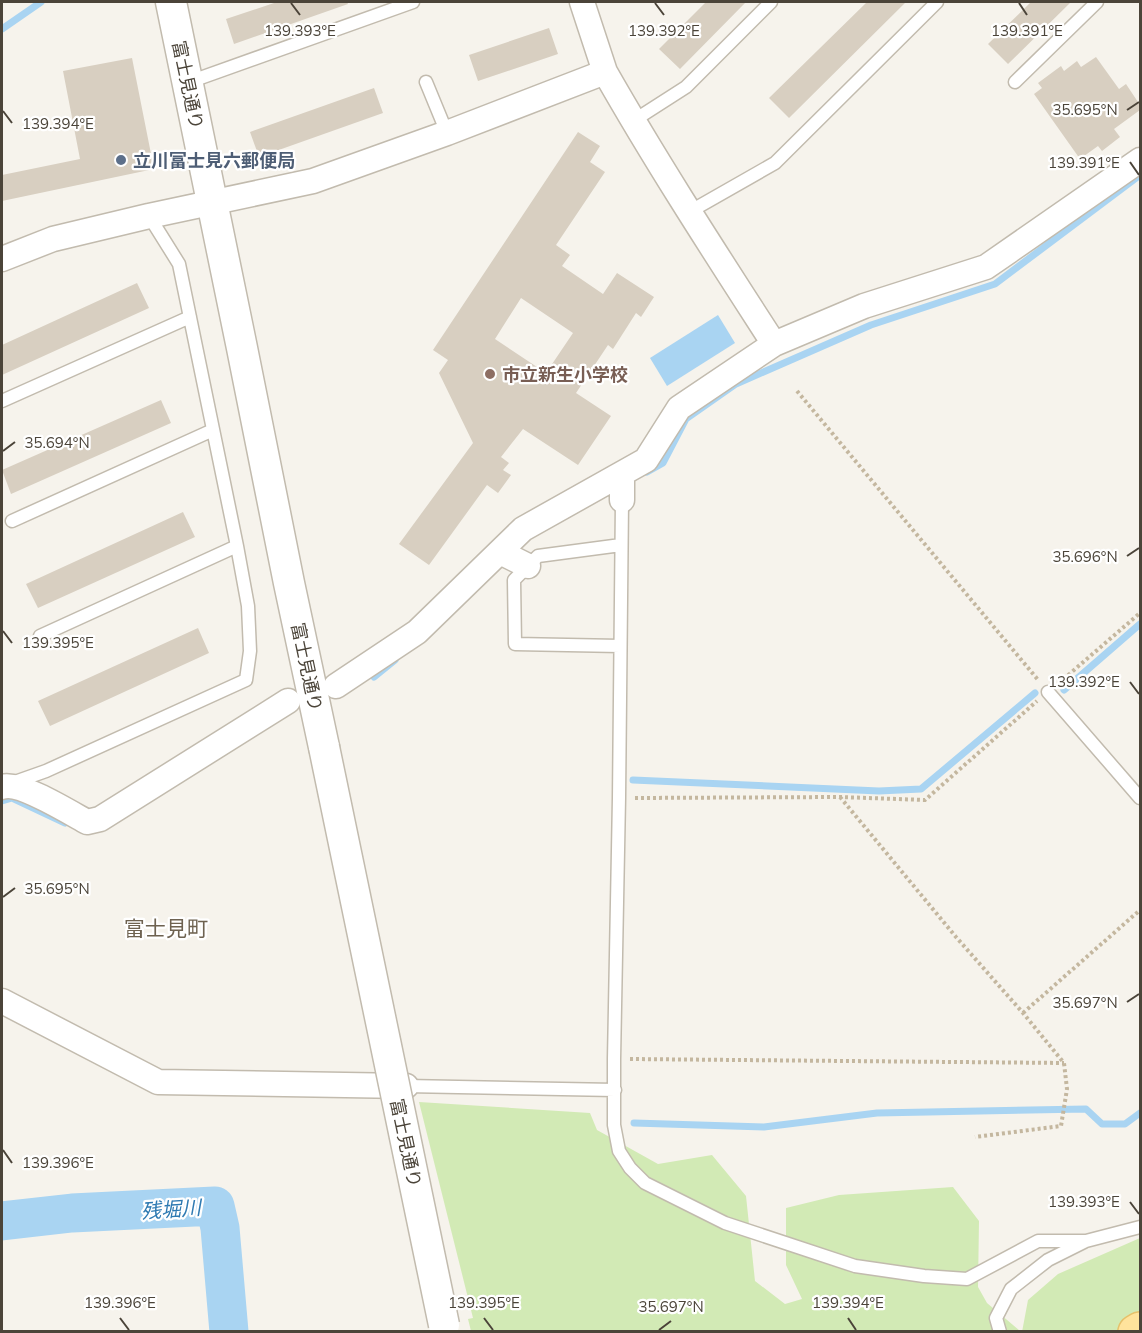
<svg xmlns="http://www.w3.org/2000/svg" width="1142" height="1333" viewBox="0 0 1142 1333" font-family="Mulish,'Noto Sans JP',sans-serif">
	<style>
		.green { fill: #d2eab5 }
		.water { fill: #a9d4f2 }
		.lines { fill: none; stroke-linecap: round; stroke-linejoin: round }
		.stream { stroke: #a9d4f2; stroke-width: 7 }
		.river { stroke: #a9d4f2; stroke-width: 39 }
		.building { fill: #d8cfc1; fill-rule: evenodd }
		.service-casing { stroke: #c2bbae; stroke-width: 15 }
		.minor-casing { stroke: #c2bbae; stroke-width: 27 }
		.tertiary-casing { stroke: #c2bbae; stroke-width: 33 }
		.primary-casing { stroke: #e6c16a; stroke-width: 36 }
		.path { stroke: #c4b79f; stroke-width: 4; stroke-dasharray: 3 3; stroke-linecap: butt }
		.service { stroke: #fff; stroke-width: 12 }
		.minor { stroke: #fff; stroke-width: 24 }
		.tertiary { stroke: #fff; stroke-width: 30 }
		.primary { stroke: #ffe39c; stroke-width: 33 }
		.tertiary-bridge-casing { stroke: #c2bbae; stroke-width: 33; stroke-linecap: butt }
		.tertiary-bridge { stroke: #fff; stroke-width: 30 }
		.ticks { fill: none; stroke: #4b4439; stroke-width: 2 }
		.service-dot { fill: #5c6f8a; stroke: #fff; stroke-width: 2 }
		.education-dot { fill: #8d6e63; stroke: #fff; stroke-width: 2 }
		.labels { text-anchor: middle; dominant-baseline: central; stroke-width: 4.5; stroke-linejoin: round; paint-order: stroke }
		.street-label { font-size: 18px; fill: #4b4439; stroke: #fff }
		.service-label { font-size: 18px; font-weight: bold; fill: #4e5e75; stroke: #fff; text-anchor: start }
		.education-label { font-size: 18px; font-weight: bold; fill: #785e54; stroke: #fff; text-anchor: start }
		.water-label { font-size: 20px; font-style: italic; fill: #2e7ab2; stroke: #fff }
		.quarter-label { font-size: 21px; fill: #6e6250; stroke: #fff }
		.ticks-label { font-size: 15px; text-anchor: middle; fill: #4b4439; stroke: #fff; stroke-width: 4.5; stroke-linejoin: round; paint-order: stroke }
	</style>
	<rect width="100%" height="100%" fill="#f6f3ec"/>
	<path class="green" d="M 419,1102 L 590,1113 L 597,1130 L 658,1164 L 712,1155 L 746,1196 L 755,1281 L 785,1304 L 802,1299 L 786,1265 L 786,1208 L 839,1195 L 953,1187 L 979,1221 L 978,1287 L 987,1303 L 1020,1331 L 471,1331 L 468,1319 L 473,1318 Z
		M 1140,1238 L 1140,1331 L 1022,1332 L 1028,1300 L 1058,1274 Z"/>
	<path class="water" d="M 718,315 L 735,343 L 667,386 L 650,358 Z"/>
	<g class="lines">
		<path class="stream" d="M 2,29 L 41,2
			M 647,472 L 663,463 L 686,419 L 736,384 L 871,325 L 995,284 L 1140,175
			M 374,677 L 395,660
			M 1064,690 L 1140,624
			M 633,780 L 879,791 L 921,789 L 1035,693
			M 2,801 L 12,798 L 65,823
			M 634,1123 L 764,1127 L 877,1113 L 1086,1109 L 1102,1124 L 1125,1124 L 1140,1113"/>
		<path class="river" d="M 2,1221 L 72,1213 L 215,1206 L 220,1228 L 229,1332"/>
	</g>
	<path class="building" d="M 277,2 L 347,2 L 348,4 L 234,44 L 226,19 Z
		M 706,2 L 746,2 L 680,69 L 659,49 Z
		M 867,2 L 906,2 L 789,118 L 769,98 Z
		M 1031,2 L 1071,2 L 1008,64 L 988,44 Z
		M 549,28 L 558,54 L 478,81 L 469,55 Z
		M 1096,57 L 1119,89 L 1126,84 L 1140,105 L 1140,110 L 1114,129 L 1120,137 L 1102,151 L 1098,146 L 1080,159 L 1034,94 L 1042,88 L 1038,83 L 1061,66 L 1064,71 L 1077,61 L 1081,67 Z
		M 132,58 L 154,169 L 2,201 L 2,175 L 80,159 L 63,71 Z
		M 374,88 L 383,113 L 259,157 L 250,132 Z
		M 578,132 L 600,146 L 590,162 L 605,172 L 556,245 L 570,255 L 562,266 L 603,294 L 617,273 L 654,297 L 641,317 L 636,313 L 613,349 L 608,345 L 576,393 L 611,416 L 578,465 L 523,429 L 501,457 L 509,463 L 503,470 L 511,475 L 498,493 L 487,485 L 429,565 L 399,544 L 473,443 L 439,373 L 448,360 L 433,350 ZM 521,298 L 573,333 L 546,373 L 495,339 Z
		M 137,283 L 149,308 L 2,375 L 2,345 Z
		M 161,400 L 171,423 L 11,494 L 2,470 Z
		M 183,512 L 195,537 L 38,608 L 26,584 Z
		M 198,628 L 209,653 L 50,726 L 38,701 Z"/>
	<g class="lines">
		<g class="service-casing">
			<path id="service" d="M 189,82 L 413,2
				M 426,82 L 447,133
				M 1015,82 L 1097,2
				M 633,121 L 686,87 L 771,2
				M 689,212 L 775,163 L 937,2
				M 2,401 L 190,317
				M 622,500 L 619,798 L 614,1059 L 614,1125 L 619,1151 L 630,1168 L 645,1183 L 725,1223 L 855,1266 L 924,1276 L 967,1279 L 1038,1241 L 1086,1241
				M 12,521 L 213,430
				M 40,636 L 237,546
				M 620,646 L 515,644 L 514,580 L 538,556 L 621,545
				M 1048,692 L 1140,798
				M 12,783 L 46,771 L 246,680 L 250,651 L 248,606 L 237,546 L 179,264 L 149,216
				M 406,1086 L 615,1090
				M 1000,1332 L 996,1318 L 1011,1289 L 1048,1260 L 1086,1241 L 1140,1227"/>
		</g>
		<g class="minor-casing">
			<path id="minor" d="M 582,2 L 605,72
				M 2,259 L 53,239 L 149,216 L 313,181 L 447,133 L 605,72 C 658,165 716,254 774,344
				M 622,500 L 622,474
				M 500,552 L 528,566
				M 336,686 L 417,632 L 523,529 L 646,460 L 679,408 L 774,344 L 864,306 L 986,267 L 1140,160
				M 2,787 C 19,781 69,812 87,822 L 100,819 L 288,701
				M 2,1001 L 158,1082 L 406,1086"/>
		</g>
		<g class="tertiary-casing">
			<path id="tertiary" d="M 171,2 L 242,348 L 289,583 L 324,747"/>
		</g>
		<g class="primary-casing">
			<path id="primary" d="M 1135,1332 L 1140,1329"/>
		</g>
		<path class="path" d="M 797,391 L 1039,681
			M 1059,683 L 1140,613
			M 840,797 L 956,937 L 1023,1013 L 1064,1063 L 1067,1089 L 1061,1126 L 975,1137
			M 635,798 L 840,797 L 925,800 L 1037,701
			M 1023,1013 L 1140,910
			M 630,1059 L 1064,1063"/>
		<use href="#service" class="service"/>
		<use href="#minor" class="minor"/>
		<use href="#tertiary" class="tertiary"/>
		<use href="#primary" class="primary"/>
		<g class="tertiary-bridge-casing">
			<path id="tertiary-bridge" d="M 324,747 L 444,1325"/>
		</g>
		<use href="#tertiary-bridge" class="tertiary-bridge"/>
	</g>
	<path class="ticks" d="M 291,3 L 300,15M 655,3 L 664,15M 1019,3 L 1027,15M 1127,110 L 1139,102M 3,111 L 12,123M 1130,162 L 1139,175M 3,451 L 15,442M 1127,556 L 1139,548M 3,631 L 12,643M 1130,682 L 1139,694M 3,897 L 15,888M 1127,1002 L 1139,994M 3,1150 L 12,1163M 1130,1202 L 1139,1214M 120,1318 L 129,1330M 484,1318 L 493,1330M 848,1318 L 856,1330M 659,1330 L 671,1321"/>
	<circle class="service-dot" cx="121" cy="160" r="6"/>
	<circle class="education-dot" cx="490" cy="374" r="6"/>
	<g class="labels">
		<g class="street-label">
			<text transform="translate(188 85) rotate(78)">富士見通り</text>
			<text transform="translate(307 667) rotate(78)">富士見通り</text>
			<text transform="translate(406 1143) rotate(78)">富士見通り</text>
		</g>
		<g class="service-label">
			<text x="133" y="160">立川富士見六郵便局</text>
		</g>
		<g class="education-label">
			<text x="502" y="374">市立新生小学校</text>
		</g>
		<g class="water-label">
			<text transform="translate(171 1209) rotate(-4)">残堀川</text>
		</g>
		<g class="quarter-label">
			<text x="166" y="928">富士見町</text>
		</g>
	</g>
	<g class="ticks-label">
		<text x="664" y="36">139.392°E</text>
		<text x="300" y="36">139.393°E</text>
		<text x="1027" y="36">139.391°E</text>
		<text x="1085" y="115">35.695°N</text>
		<text x="58" y="129">139.394°E</text>
		<text x="1084" y="168">139.391°E</text>
		<text x="57" y="448">35.694°N</text>
		<text x="1085" y="562">35.696°N</text>
		<text x="58" y="648">139.395°E</text>
		<text x="1084" y="687">139.392°E</text>
		<text x="57" y="894">35.695°N</text>
		<text x="1085" y="1008">35.697°N</text>
		<text x="58" y="1168">139.396°E</text>
		<text x="1084" y="1207">139.393°E</text>
		<text x="120" y="1308">139.396°E</text>
		<text x="484" y="1308">139.395°E</text>
		<text x="848" y="1308">139.394°E</text>
		<text x="671" y="1312">35.697°N</text>
	</g>
	<rect width="1142" height="1333" fill="none" stroke="#4b4439" stroke-width="6"/>
</svg>
